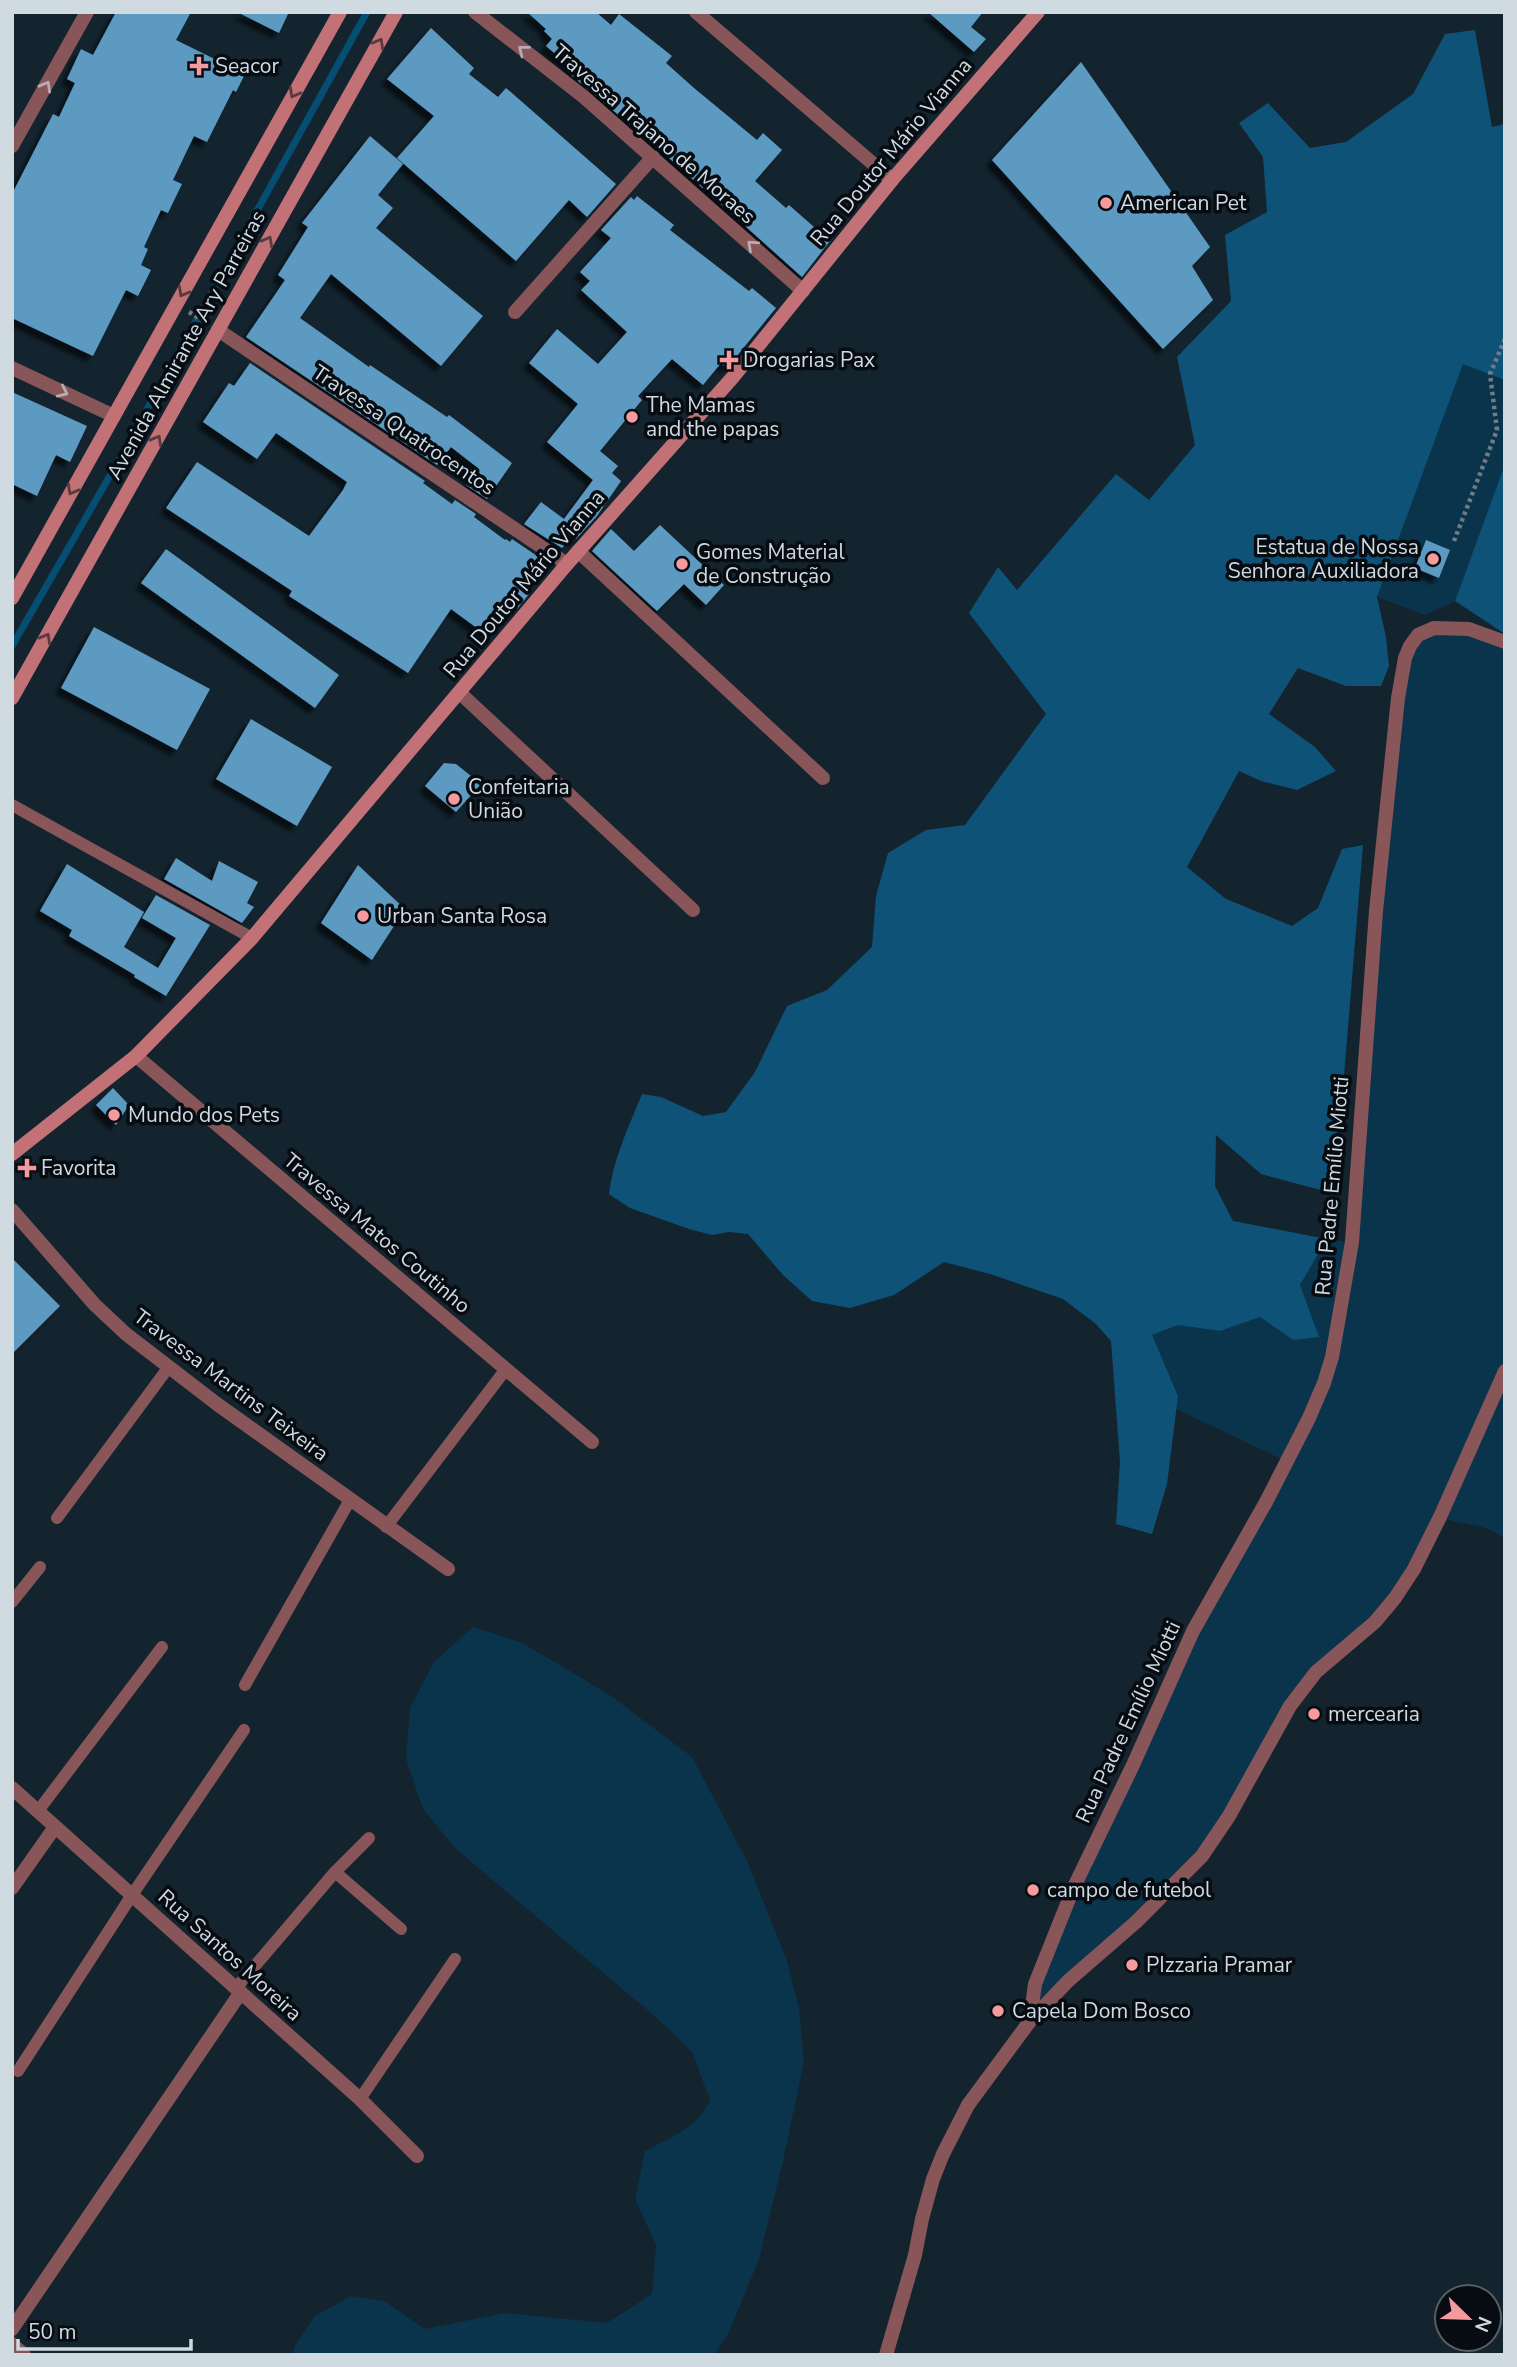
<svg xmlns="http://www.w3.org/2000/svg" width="1517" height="2367" viewBox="0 0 1517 2367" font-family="'Nunito Sans',sans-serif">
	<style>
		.green { fill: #0a344c }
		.forest { fill: #0f5277 }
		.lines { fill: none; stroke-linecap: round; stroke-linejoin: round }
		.stream { stroke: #054d71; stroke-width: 7 }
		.building { fill: #5d9ac2; filter: url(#shadow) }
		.path { stroke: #6f7c85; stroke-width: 4.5; stroke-dasharray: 3.5 3.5; stroke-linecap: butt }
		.lane { stroke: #885658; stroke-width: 12 }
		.street { stroke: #885658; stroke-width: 14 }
		.secondary { stroke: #c27276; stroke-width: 14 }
		.oneway { stroke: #5b3a3e }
		.oneway2 { stroke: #b7acb1 }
		.poi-dot { fill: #f59b9f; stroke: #060c11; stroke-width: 2.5 }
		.labels { text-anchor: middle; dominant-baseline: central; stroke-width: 7; stroke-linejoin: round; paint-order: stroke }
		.poi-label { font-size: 21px; fill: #d0dae1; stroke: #060c11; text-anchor: start }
		.street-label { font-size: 21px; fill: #d0dae1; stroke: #060c11 }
	</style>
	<defs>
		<filter id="shadow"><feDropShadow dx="-6" dy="6" stdDeviation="2" flood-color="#0009"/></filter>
	</defs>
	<rect width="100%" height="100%" fill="#13242f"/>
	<path class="green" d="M 1463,363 L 1505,380 L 1505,464 L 1455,601 L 1425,615 L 1377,597 Z
		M 1434,628 L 1505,642 L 1505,1538 L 1486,1528 L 1440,1518 L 1395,1598 L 1316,1672 L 1212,1844 L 1030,2021 L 1035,1983 L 1133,1765 L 1286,1461 L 1176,1409 L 1178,1395 L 1151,1335 L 1178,1325 L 1220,1331 L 1260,1317 L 1293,1340 L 1300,1285 L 1327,1239 L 1351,1242 L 1405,658 Z
		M 473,1627 L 520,1642 L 565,1668 L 611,1696 L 692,1757 L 748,1863 L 786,1958 L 799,2008 L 804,2062 L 783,2161 L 759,2259 L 729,2332 L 714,2355 L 293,2355 L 295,2346 L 315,2316 L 351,2296 L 384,2301 L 425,2329 L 505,2313 L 607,2323 L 652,2294 L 656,2245 L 635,2199 L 645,2151 C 670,2138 699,2127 710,2100 L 692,2052 L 657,2018 L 457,1850 L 423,1809 L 406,1759 L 410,1708 L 434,1662 Z"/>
	<path class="forest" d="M 1475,30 L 1492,127 L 1505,124 L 1505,380 L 1463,364 L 1377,597 L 1386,637 L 1389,666 L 1381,686 L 1346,686 L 1298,668 L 1269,714 L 1315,747 L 1336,771 L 1297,790 L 1261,781 L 1239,771 L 1187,867 L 1226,899 L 1292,926 L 1318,908 L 1342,849 L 1363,845 L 1342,1100 L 1328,1192 L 1261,1174 L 1216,1135 L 1215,1186 L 1233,1221 L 1327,1239 L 1300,1285 L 1319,1337 L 1293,1340 L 1260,1317 L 1220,1331 L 1178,1325 L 1152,1335 L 1178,1396 L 1167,1484 L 1152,1534 L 1116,1524 L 1120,1462 L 1111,1341 L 1096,1324 L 1063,1299 L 990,1274 L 944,1262 L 894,1295 L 850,1308 L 812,1301 L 783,1275 L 748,1234 L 729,1232 L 712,1235 L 689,1229 L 630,1208 L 609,1194 C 613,1159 629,1126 642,1094 L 661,1097 L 703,1116 L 726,1112 L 755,1072 L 787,1006 L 827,990 L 872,947 L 876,896 L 888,853 L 926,830 L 965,825 L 1046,714 L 969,613 L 998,567 L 1017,590 L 1116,474 L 1149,500 L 1195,445 L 1177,357 L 1231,301 L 1225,235 L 1267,212 L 1263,157 L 1239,123 L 1268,103 L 1310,148 L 1346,142 L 1413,94 L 1445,34 Z
		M 1505,464 L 1505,634 L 1455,601 Z"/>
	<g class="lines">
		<path class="stream" d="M 12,646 L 119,460 L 367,12"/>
	</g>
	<path class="building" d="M 116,12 L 191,12 L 176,40 L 245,74 L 236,92 L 233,90 L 207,142 L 194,136 L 173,180 L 182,184 L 168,213 L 161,210 L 144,247 L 148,249 L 141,265 L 151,270 L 138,296 L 126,290 L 93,356 L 12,318 L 12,194 L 53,114 L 59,117 L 75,83 L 67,79 L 81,49 L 93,55 Z
		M 237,12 L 289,12 L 279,33 Z
		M 527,12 L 596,12 L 611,25 L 619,14 L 672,56 L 666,63 L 694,88 L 757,140 L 763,133 L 782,150 L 755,181 L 786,208 L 789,205 L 830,241 L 802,277 L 659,149 L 571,75 L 574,70 L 546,46 L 552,39 L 544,31 L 546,29 Z
		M 928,12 L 983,12 L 971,27 L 986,39 L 974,52 Z
		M 431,28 L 474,68 L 469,74 L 498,97 L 506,88 L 616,184 L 587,217 L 569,200 L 516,261 L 397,158 L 434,116 L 387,79 Z
		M 1081,62 L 1210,247 L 1192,266 L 1213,300 L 1163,349 L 992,160 Z
		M 370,136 L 403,164 L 378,195 L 393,208 L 376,228 L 483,316 L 441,366 L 331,274 L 300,318 L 369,367 L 370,365 L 447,417 L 449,415 L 512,463 L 487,499 L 466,485 L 478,468 L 451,447 L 437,465 L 246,337 L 285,280 L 278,275 L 308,227 L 302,223 Z
		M 637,196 L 674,225 L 670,230 L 749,291 L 752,288 L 776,308 L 727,368 L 721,363 L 703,385 L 672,359 L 638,396 L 642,400 L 600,451 L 618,466 L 612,473 L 621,481 L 597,516 L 576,539 L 572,535 L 562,548 L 524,524 L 541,502 L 564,519 L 593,480 L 547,442 L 578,404 L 529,363 L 557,329 L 598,364 L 627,332 L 581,290 L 590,281 L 580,272 L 611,238 L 601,230 L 631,197 L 634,200 Z
		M 250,363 L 425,481 L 423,483 L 452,504 L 455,500 L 476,514 L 474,517 L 505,540 L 506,539 L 510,542 L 512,539 L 540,558 L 518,586 L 529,594 L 517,609 L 506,602 L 485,634 L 451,609 L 408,673 L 289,596 L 292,591 L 166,508 L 197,462 L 309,536 L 343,490 L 347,482 L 276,433 L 257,459 L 203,422 L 229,383 L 234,386 Z
		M 12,392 L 87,426 L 70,462 L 56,455 L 37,496 L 12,484 Z
		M 660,525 L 724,585 L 706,605 L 684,584 L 657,611 L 592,551 L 611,529 L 634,551 Z
		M 1426,540 L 1450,550 L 1439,578 L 1415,568 Z
		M 166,549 L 339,675 L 315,708 L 141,583 Z
		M 94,627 L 210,689 L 177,750 L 61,688 Z
		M 251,719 L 332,767 L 297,826 L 216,779 Z
		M 444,763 L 456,764 L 481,784 L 456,812 L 425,786 Z
		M 176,858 L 212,881 L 219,861 L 258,882 L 247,903 L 254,907 L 242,923 L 164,879 Z
		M 67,864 L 144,912 L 124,947 L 158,968 L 176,938 L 142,918 L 156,895 L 210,925 L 166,996 L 134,977 L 135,975 L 69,936 L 72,930 L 40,911 Z
		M 358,865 L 405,909 L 372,960 L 321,923 Z
		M 113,1088 L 129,1105 L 116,1125 L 96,1105 Z
		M 12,1258 L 60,1306 L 12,1354 Z"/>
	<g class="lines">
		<path class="path" d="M 189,312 L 205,322
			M 1454,541 L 1497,430 L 1490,374 L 1505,339"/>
		<path class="lane" d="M 12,805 L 252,938
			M 57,1518 L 168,1368
			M 386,1527 L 506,1369
			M 12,1602 L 40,1567
			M 245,1685 L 350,1500
			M 38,1811 L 162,1647
			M 335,1872 L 401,1929
			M 236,1988 L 335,1872 L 369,1838
			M 18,2071 L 132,1895 L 244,1730
			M 360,2099 L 455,1959"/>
		<path class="street" d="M 475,12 L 584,97 L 803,291
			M 696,12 L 892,180
			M 12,146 L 87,12
			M 515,312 L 653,157
			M 218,330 L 567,564
			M 12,368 L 114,416
			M 578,551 L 823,778
			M 460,693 L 693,910
			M 136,1056 L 592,1442
			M 12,1210 L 95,1305 L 126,1334 L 217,1404 L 448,1569
			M 12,1788 L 360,2099 L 417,2156
			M 12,1888 L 55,1827
			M 1030,2021 L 1035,1984 L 1073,1889 L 1133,1765 L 1193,1631 L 1266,1502 L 1309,1418 L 1324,1383 L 1332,1357 L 1352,1242 L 1376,911 L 1398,698 L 1405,658 L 1410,646 L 1418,635 L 1434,628 L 1469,629 L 1505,642
			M 12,2329 L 241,1992
			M 12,2344 L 24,2355
			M 886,2355 L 915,2255 L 922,2219 L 933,2179 L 943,2154 L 968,2105 L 1030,2021 L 1068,1981 L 1136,1922 L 1202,1856 L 1229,1816 L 1290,1706 L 1316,1672 L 1375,1622 L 1395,1598 L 1414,1569 L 1440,1517 L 1505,1371"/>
		<path class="secondary" d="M 12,598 L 340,12
			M 12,698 L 396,12
			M 12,1154 L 136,1056 L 252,938 L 567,564 L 733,377 L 892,180 L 1038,12"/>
	</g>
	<defs><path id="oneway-chevron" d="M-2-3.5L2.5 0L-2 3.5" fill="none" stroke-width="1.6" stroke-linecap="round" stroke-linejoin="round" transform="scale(1.75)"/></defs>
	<g class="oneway">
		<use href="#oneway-chevron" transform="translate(379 43) rotate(-61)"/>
		<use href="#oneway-chevron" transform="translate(294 93) rotate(119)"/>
		<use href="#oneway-chevron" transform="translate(268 241) rotate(-61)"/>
		<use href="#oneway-chevron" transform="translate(183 292) rotate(119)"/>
		<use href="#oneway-chevron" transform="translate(157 440) rotate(-61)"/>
		<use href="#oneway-chevron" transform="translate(72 490) rotate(119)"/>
		<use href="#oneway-chevron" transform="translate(46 638) rotate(-61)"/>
	</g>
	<g class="oneway2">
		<use href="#oneway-chevron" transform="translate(523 50) rotate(-142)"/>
		<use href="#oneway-chevron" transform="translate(46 86) rotate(-61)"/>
		<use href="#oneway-chevron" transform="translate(752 245) rotate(-138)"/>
		<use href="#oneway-chevron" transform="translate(63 392) rotate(25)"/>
	</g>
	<g class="poi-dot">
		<path d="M195.5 55.5h7v7h7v7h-7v7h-7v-7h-7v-7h7z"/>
		<circle cx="1106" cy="203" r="7"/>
		<path d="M725.5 349.5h7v7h7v7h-7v7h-7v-7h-7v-7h7z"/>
		<circle cx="632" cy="417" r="7"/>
		<circle cx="1433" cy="559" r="7"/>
		<circle cx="682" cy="564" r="7"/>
		<circle cx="454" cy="799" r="7"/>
		<circle cx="363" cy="916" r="7"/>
		<circle cx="114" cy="1115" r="7"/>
		<path d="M23.5 1157.5h7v7h7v7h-7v7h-7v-7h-7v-7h7z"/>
		<circle cx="1314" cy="1714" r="7"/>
		<circle cx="1033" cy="1890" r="7"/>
		<circle cx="1132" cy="1965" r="7"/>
		<circle cx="998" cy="2011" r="7"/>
	</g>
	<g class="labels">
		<g class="poi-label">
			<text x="215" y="66">Seacor</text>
			<text x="1120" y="203">American Pet</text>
			<text x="743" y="360">Drogarias Pax</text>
			<text x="646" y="405">The Mamas<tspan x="646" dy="24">and the papas</tspan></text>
			<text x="1419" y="547" text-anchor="end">Estatua de Nossa<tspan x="1419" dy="24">Senhora Auxiliadora</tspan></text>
			<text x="696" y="552">Gomes Material<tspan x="696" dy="24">de Construção</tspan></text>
			<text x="468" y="787">Confeitaria<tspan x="468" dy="24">União</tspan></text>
			<text x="377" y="916">Urban Santa Rosa</text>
			<text x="128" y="1115">Mundo dos Pets</text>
			<text x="41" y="1168">Favorita</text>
			<text x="1328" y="1714">mercearia</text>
			<text x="1047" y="1890">campo de futebol</text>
			<text x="1146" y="1965">PIzzaria Pramar</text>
			<text x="1012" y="2011">Capela Dom Bosco</text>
		</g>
		<g class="street-label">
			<text transform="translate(654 134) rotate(41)">Travessa Trajano de Moraes</text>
			<text transform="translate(891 152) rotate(-50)">Rua Doutor Mário Vianna</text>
			<text transform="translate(186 345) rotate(-61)">Avenida Almirante Ary Parreiras</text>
			<text transform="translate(404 430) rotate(34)">Travessa Quatrocentos</text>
			<text transform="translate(524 584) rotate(-50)">Rua Doutor Mário Vianna</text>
			<text transform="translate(1332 1186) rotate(-85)">Rua Padre Emílio Miotti</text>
			<text transform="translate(377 1233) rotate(40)">Travessa Matos Coutinho</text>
			<text transform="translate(231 1385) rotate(37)">Travessa Martins Teixeira</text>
			<text transform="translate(1128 1722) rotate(-65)">Rua Padre Emílio Miotti</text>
			<text transform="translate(230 1955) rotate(42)">Rua Santos Moreira</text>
		</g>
	</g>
	<rect width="1517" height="2367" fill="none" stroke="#d0dae1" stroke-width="28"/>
	<g transform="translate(1468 2318) rotate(113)"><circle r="33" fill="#060c11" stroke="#575e64" stroke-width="2"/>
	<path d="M0-5L12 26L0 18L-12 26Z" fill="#f59b9f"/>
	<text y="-10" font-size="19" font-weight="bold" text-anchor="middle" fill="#d0dae1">N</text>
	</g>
	<path d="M18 2339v10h173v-10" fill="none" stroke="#d0dae1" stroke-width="3.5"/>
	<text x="28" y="2339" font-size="21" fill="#d0dae1" stroke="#060c11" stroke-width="5" paint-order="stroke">50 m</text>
</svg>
